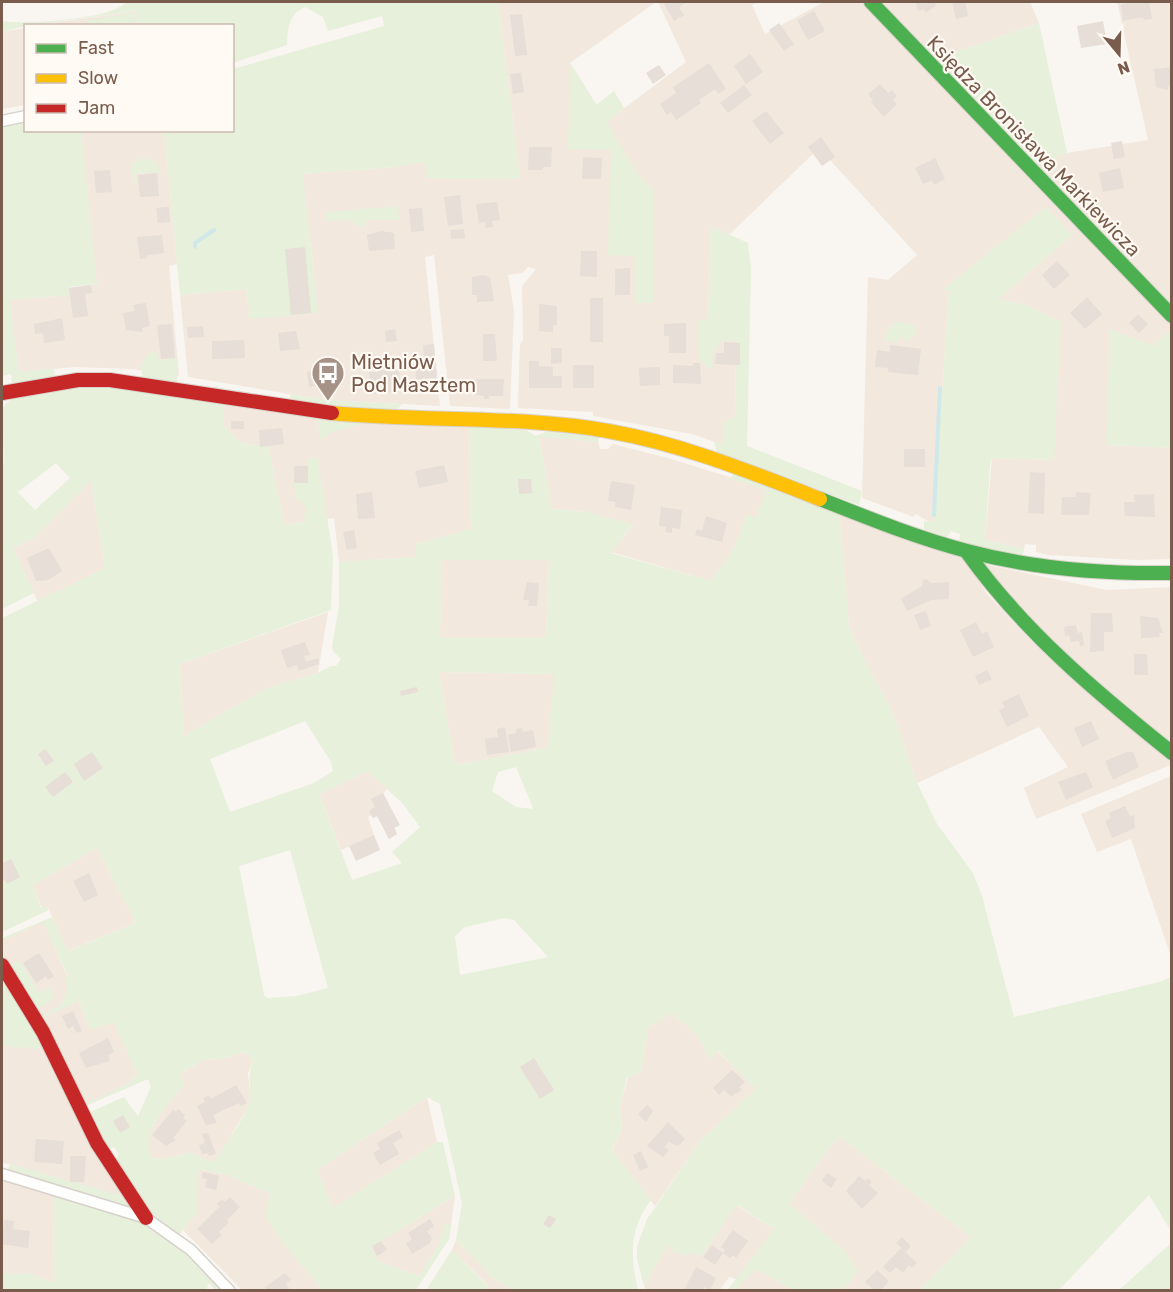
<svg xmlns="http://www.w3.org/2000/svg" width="1173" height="1292" viewBox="0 0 1173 1292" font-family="Rubik,sans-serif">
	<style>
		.residential { fill: #f2e8de }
		.green { fill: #e7f0db; fill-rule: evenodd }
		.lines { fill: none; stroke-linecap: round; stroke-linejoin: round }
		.stream { stroke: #d0e8ea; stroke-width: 4 }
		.building { fill: #e6ded7 }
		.street-casing { stroke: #d7d1cb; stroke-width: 13 }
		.fast-casing { stroke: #d9d2cb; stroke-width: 16 }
		.slow-casing { stroke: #d9d2cb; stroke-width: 16 }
		.jam-casing { stroke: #d9d2cb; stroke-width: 16 }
		.street { stroke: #fefefd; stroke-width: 10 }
		.fast { stroke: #4caf50; stroke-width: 14 }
		.slow { stroke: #ffc107; stroke-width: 14 }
		.jam { stroke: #c62828; stroke-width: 14 }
		.labels { text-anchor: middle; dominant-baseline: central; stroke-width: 4.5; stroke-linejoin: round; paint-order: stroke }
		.street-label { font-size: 20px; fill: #7a5c4d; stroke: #fffaf3 }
		.poi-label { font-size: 20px; fill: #7a5c4d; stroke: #fffaf3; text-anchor: start }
	</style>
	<rect width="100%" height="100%" fill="#f9f5f0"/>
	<path class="residential" d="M 498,2 L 656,2 L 570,63 L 607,121 L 686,62 L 658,2 L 758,2 L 752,5 L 765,34 L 824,2 L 1030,2 L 1039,23 L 929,62 L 1029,167 L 1067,153 L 1148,140 L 1117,2 L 1171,2 L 1171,353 L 1107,445 L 1171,448 L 1171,559 L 1137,560 L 1049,555 L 1036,552 L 1036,545 L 1025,544 L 1024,549 L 985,540 L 992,458 L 1053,460 L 1029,306 L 998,299 L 1072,235 L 943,290 L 949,291 L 933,524 L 919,516 L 915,514 L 914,517 L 862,498 L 868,277 L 888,280 L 917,255 L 819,148 L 730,234 L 711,227 L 708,320 L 699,320 L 713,353 L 721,340 L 736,340 L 735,416 L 723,445 L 692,434 L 593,416 L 593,412 L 518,408 L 520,344 L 523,340 L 522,286 L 536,269 L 528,267 L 522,273 L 508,275 L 514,310 L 510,409 L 450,406 L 434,255 L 425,257 L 440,406 L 326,400 L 188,377 L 180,295 L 246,289 L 250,319 L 314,273 L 302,174 L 396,167 L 424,161 L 520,179 Z
		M 138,11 L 139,25 L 38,26 L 52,23 Z
		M 25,28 L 25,105 L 2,109 L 2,32 Z
		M 80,131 L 164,131 L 177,264 L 169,266 L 179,376 L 132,369 L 74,367 L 19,372 L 9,300 L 69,295 L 69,288 L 97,284 Z
		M 224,405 L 469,425 L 471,529 L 416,544 L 417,557 L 339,562 L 334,518 L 284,525 L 268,446 L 241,443 L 224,426 Z
		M 539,436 L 598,442 L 600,449 L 608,449 L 613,444 L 668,458 L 768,489 L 756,518 L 718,583 L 611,552 L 633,525 L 586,512 L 552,509 Z
		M 91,480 L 105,568 L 38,602 L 13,548 L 35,537 Z
		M 839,510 L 963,555 L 986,593 L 1031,641 L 1171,761 L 1171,765 L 1036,819 L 1024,788 L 1068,767 L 1039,727 L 917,783 L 891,709 L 864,660 L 849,626 Z
		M 441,560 L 549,560 L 546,638 L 440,638 Z
		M 982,564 L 1107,590 L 1171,587 L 1171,744 L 1083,669 L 1000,591 Z
		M 328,612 L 318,673 L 267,688 L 184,736 L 180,664 Z
		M 439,672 L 555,674 L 548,748 L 455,765 Z
		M 368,771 L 387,789 L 383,793 L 397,834 L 389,839 L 377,816 L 373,818 L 371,815 L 368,817 L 374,835 L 341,850 L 319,794 Z
		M 1171,776 L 1171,957 L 1131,839 L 1097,852 L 1081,814 Z
		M 97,848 L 136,923 L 67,951 L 48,907 L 42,909 L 33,885 Z
		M 43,921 L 91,1029 L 114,1022 L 137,1073 L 131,1082 L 87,1104 L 42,1018 L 2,955 L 2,941 Z
		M 672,1013 L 697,1035 L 710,1059 L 717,1051 L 757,1089 L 700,1141 L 655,1206 L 612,1151 L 622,1129 L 620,1106 L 628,1077 L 641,1073 L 648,1027 Z
		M 2,1046 L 47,1047 L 135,1202 L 116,1202 L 8,1169 L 10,1164 L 2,1163 Z
		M 245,1052 L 253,1061 L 248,1073 L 250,1097 L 247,1109 L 215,1162 L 200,1158 L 191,1152 L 166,1159 L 152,1158 L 147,1148 L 149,1136 L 179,1075 L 203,1060 L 223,1059 Z
		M 427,1097 L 437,1142 L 333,1209 L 317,1170 Z
		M 840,1137 L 971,1237 L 920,1290 L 843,1290 L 857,1272 L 789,1204 L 827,1150 Z
		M 197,1169 L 228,1175 L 270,1194 L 323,1290 L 242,1290 L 183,1230 L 197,1213 Z
		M 2,1181 L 54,1194 L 53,1283 L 31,1274 L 2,1273 Z
		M 455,1196 L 449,1239 L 419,1276 L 378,1261 L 370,1247 Z
		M 736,1205 L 774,1229 L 756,1268 L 793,1290 L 728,1290 L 736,1279 L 729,1277 L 720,1290 L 646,1290 L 644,1286 L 672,1237 L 701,1256 Z
		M 456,1240 L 493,1278 L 513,1290 L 485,1290 L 488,1285 L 452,1250 Z"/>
	<path class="green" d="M 126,2 L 498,2 L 520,179 L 427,178 L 424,162 L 396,167 L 303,174 L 318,313 L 250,319 L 246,289 L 180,295 L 164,131 L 232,130 L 233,69 L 384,26 L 382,16 L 328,31 L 323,17 L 305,7 C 288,15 288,28 287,45 L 233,63 L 232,26 L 139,25 L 137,11 L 26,26 L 2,32 L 2,21 C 24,25 114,19 126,2 Z
		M 135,13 L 137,21 L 133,23 L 81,25 L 90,20 Z
		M 1039,23 L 1067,153 L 1029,167 L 929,62 Z
		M 570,63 L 596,105 L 614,91 L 624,108 L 607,122 L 636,172 L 654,191 L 653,303 L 635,303 L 635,256 L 608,255 L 611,150 L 568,149 Z
		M 25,119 L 26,130 L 81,131 L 97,284 L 69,287 L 70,295 L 10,300 L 19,372 L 54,368 L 55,377 L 12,384 L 11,374 L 2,376 L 2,124 Z
		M 143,158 L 157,162 L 161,174 L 158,172 L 136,174 L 137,184 L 133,184 L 131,163 Z
		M 398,206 L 399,220 L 367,220 L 363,228 L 349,220 L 326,221 L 325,212 Z
		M 1046,207 L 1072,235 L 998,299 L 1029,306 L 1061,322 L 1054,460 L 992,458 L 990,465 L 985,540 L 1024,549 L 1022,558 L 959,541 L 960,534 L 951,531 L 947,537 L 924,529 L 924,521 L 933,523 L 949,291 L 942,290 Z
		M 711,226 L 748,243 L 751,269 L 747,446 L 862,491 L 859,505 L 717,453 L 714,442 L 723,444 L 723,423 L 735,416 L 736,341 L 722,340 L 713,353 L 712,371 L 699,360 L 697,323 L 699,320 L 708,320 Z
		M 896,321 L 914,325 L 916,332 L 909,342 L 902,337 L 899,338 L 897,342 L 884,341 L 888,328 Z
		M 1110,329 L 1153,346 L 1171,329 L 1171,448 L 1106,445 Z
		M 157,351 L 158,360 L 178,358 L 177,383 L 144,378 C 138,368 144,352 157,351 Z
		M 124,387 L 224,405 L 224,426 L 241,443 L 268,446 L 284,525 L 306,522 L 303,516 L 307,511 L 305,505 L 296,498 L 294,483 L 308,483 L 308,459 L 318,457 L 333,557 L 331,610 L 180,664 L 184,736 L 267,688 L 318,673 L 331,666 L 336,666 L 341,659 L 333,651 L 332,646 L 339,606 L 339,562 L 416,557 L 416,544 L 471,529 L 469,425 L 526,430 L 536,436 L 548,431 L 599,436 L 598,442 L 539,437 L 552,509 L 586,512 L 633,524 L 611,553 L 711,581 L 734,548 L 747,514 L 756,518 L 767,490 L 730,479 L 733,473 L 839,510 L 849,626 L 864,660 L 891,709 L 917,783 L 937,824 L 973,873 L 982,896 L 1014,1017 L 1159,982 L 1171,977 L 1171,1231 L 1149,1195 L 1059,1290 L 920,1290 L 971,1237 L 840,1137 L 827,1150 L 789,1204 L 846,1252 L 857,1272 L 843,1290 L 793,1290 L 756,1269 L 735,1290 L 728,1290 L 774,1229 L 737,1205 L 701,1256 L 691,1253 L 686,1256 L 672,1251 L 668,1244 L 644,1286 L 637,1259 L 637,1247 L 647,1219 L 700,1141 L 756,1089 L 718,1051 L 710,1059 L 697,1035 L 672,1013 L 648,1027 L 641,1073 L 627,1077 L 620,1106 L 622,1129 L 612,1150 L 651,1200 C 629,1229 630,1257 638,1290 L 513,1290 L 493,1278 L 456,1240 L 462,1203 L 440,1104 L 427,1097 L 317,1170 L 333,1208 L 437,1142 L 443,1142 L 455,1196 L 371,1247 L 378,1261 L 419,1276 L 436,1250 L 445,1223 L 451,1225 L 449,1239 L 416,1290 L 323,1290 L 285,1246 L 265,1216 L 270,1194 L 228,1175 L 197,1169 L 197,1213 L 174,1241 L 190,1253 L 224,1290 L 215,1290 L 209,1283 L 206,1290 L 2,1290 L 2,1273 L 31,1274 L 53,1283 L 54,1194 L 144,1222 L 116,1160 L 119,1154 L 114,1147 L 104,1150 L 88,1113 L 124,1097 L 138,1116 L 151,1087 L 148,1079 L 88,1105 L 83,1105 L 131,1082 L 137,1074 L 114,1022 L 91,1030 L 79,1001 L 42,1018 L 41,1016 C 60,1007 71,1000 65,977 L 68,976 L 43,922 L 2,941 L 2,938 L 52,917 L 68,951 L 136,923 L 97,848 L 33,885 L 41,908 L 47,907 L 49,910 L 2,932 L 2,618 L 105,568 L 91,481 L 35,537 L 13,548 L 34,593 L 2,609 L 2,464 L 4,464 L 2,408 L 15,395 L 53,389 ZM 56,463 L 70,478 L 35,510 L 18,492 ZM 442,560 L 549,560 L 546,638 L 440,638 ZM 439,672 L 554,674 L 548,748 L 455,765 ZM 305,721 L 331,762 L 333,771 L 314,783 L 230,812 L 210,759 ZM 516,767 L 533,808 L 533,809 L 516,807 L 492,791 L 498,772 ZM 368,771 L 403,804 L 420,827 L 392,852 L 402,863 L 352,880 L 319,794 ZM 290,850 L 328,988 L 296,996 L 267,998 L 264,995 L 239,866 ZM 505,918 L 514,920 L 548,957 L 460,975 L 455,936 L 465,927 ZM 245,1052 L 253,1061 C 246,1077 253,1092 247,1108 C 240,1126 224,1144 215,1162 L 200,1158 L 191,1152 L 166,1159 L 152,1158 C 139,1133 169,1104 184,1084 L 180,1074 L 203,1060 L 223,1059 Z
		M 290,394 L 326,400 L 402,404 L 396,411 L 291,403 Z
		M 316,419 L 368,422 L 330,433 L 321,441 Z
		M 2,955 L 8,965 L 20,961 L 39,993 L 48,987 L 52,989 L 54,998 L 37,1009 L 2,959 Z
		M 2,972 L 136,1210 L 8,1169 L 11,1164 L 129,1198 L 65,1097 L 42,1047 L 38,1049 L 2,1046 Z
		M 1171,1243 L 1171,1290 L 1119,1290 Z
		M 452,1250 L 488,1286 L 485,1290 L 426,1290 Z"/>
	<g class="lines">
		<path class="stream" d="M 195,247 L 195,243 L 214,230
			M 934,515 L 940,388"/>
	</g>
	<path class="building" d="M 663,2 L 686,2 L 679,8 L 684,15 L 674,21 Z
		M 916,2 L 935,2 L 936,6 L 925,13 L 924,9 L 918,11 Z
		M 952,2 L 965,2 L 968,16 L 956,19 Z
		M 1132,2 L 1149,2 L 1152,19 L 1144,20 L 1143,17 L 1123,21 L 1121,5 Z
		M 814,11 L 825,31 L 808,40 L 797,20 Z
		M 522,14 L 527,55 L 515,56 L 510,15 Z
		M 1103,21 L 1107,44 L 1081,48 L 1077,26 Z
		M 779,23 L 794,44 L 784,51 L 769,30 Z
		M 750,54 L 763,72 L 746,84 L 734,66 Z
		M 709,63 L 726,89 L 718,94 L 715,89 L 699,100 L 701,103 L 676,120 L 671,112 L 667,115 L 660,104 L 676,93 L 673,87 Z
		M 659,65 L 666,75 L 653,84 L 646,73 Z
		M 1172,67 L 1172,86 L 1168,86 L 1168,90 L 1156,87 L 1154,69 Z
		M 521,73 L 524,92 L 513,94 L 510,74 Z
		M 880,84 L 888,93 L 892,90 L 897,96 L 893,100 L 897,104 L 884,117 L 871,102 L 873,100 L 868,94 Z
		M 744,85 L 752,95 L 728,113 L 720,103 Z
		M 766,111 L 784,133 L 770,144 L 752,121 Z
		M 821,137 L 835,157 L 822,166 L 808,147 Z
		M 1122,141 L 1125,157 L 1114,159 L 1111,143 Z
		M 529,147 L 552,147 L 551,167 L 543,167 L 543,170 L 528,170 Z
		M 583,157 L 602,158 L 601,179 L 582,179 Z
		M 935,158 L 945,179 L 934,185 L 932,180 L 923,184 L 915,168 Z
		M 1120,168 L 1124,188 L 1103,192 L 1099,173 Z
		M 110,170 L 112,192 L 96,193 L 94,171 Z
		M 157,173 L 159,196 L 140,197 L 138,175 Z
		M 460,195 L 463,224 L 448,226 L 444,197 Z
		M 497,202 L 500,220 L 492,221 L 493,227 L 486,228 L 485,222 L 479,223 L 476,204 Z
		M 169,207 L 170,222 L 158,223 L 156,208 Z
		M 422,208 L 424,231 L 411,232 L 409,209 Z
		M 464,229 L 465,238 L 451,239 L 450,230 Z
		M 381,231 L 394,233 L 395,249 L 369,251 L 367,235 Z
		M 162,235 L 164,253 L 147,255 L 147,258 L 140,259 L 137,237 Z
		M 305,247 L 311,313 L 291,315 L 285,249 Z
		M 581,251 L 597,251 L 597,277 L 580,276 Z
		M 1057,261 L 1070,275 L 1054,289 L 1042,275 Z
		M 630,268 L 630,295 L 615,295 L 615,269 Z
		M 483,275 L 490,277 L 494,301 L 477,302 L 477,295 L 472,295 L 472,277 Z
		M 91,285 L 92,293 L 85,294 L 88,316 L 73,318 L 69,288 Z
		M 1087,297 L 1102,314 L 1085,329 L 1070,313 Z
		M 590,298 L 603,298 L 603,342 L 590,342 Z
		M 146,303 L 150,326 L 142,328 L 143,332 L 126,330 L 123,313 L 135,311 L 133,305 Z
		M 539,304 L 557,306 L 557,325 L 553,325 L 553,332 L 539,331 Z
		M 1138,314 L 1148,324 L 1139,333 L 1129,323 Z
		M 62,318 L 65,340 L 44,343 L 43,333 L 35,334 L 34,324 Z
		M 686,323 L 686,353 L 669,353 L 669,336 L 664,336 L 664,324 Z
		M 172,324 L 175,358 L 161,359 L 157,325 Z
		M 203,326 L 204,337 L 188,338 L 187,327 Z
		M 395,329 L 397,341 L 386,342 L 385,331 Z
		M 296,331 L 300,349 L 280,351 L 278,333 Z
		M 483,334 L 495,334 L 497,361 L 483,361 Z
		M 244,340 L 245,358 L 212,359 L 212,341 Z
		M 724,342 L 740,343 L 740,365 L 715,364 L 716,353 L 724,353 Z
		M 434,344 L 437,378 L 416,379 L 416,357 L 424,357 L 423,345 Z
		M 890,345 L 921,349 L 918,375 L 888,372 L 888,368 L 875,367 L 877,350 L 890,352 Z
		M 551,348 L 562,348 L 562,363 L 551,364 Z
		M 529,361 L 539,361 L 539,366 L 553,367 L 553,376 L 562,376 L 562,388 L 529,388 Z
		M 693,363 L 700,363 L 701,384 L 673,383 L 673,365 L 693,366 Z
		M 573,365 L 594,365 L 594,388 L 573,388 Z
		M 383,367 L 383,371 L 399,370 L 401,391 L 371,394 L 369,372 L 377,372 L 377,368 Z
		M 660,367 L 660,385 L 640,386 L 639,368 Z
		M 320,370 L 322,385 L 309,387 L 307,372 Z
		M 475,379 L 504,379 L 503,396 L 489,396 L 489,399 L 484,399 L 484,396 L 475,395 Z
		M 231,421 L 244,421 L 244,429 L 231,429 Z
		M 282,428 L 284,444 L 260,447 L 259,430 Z
		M 904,449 L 925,449 L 925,467 L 904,467 Z
		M 444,465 L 448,482 L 419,488 L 415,471 Z
		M 294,466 L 308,466 L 308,483 L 294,483 Z
		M 1030,472 L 1045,473 L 1044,514 L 1028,513 Z
		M 518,479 L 531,479 L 532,493 L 519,494 Z
		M 611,481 L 635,485 L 631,510 L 615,507 L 616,502 L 608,501 Z
		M 372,492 L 375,518 L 358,519 L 356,494 Z
		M 1076,492 L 1091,493 L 1089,515 L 1061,515 L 1062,497 L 1076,497 Z
		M 1154,494 L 1155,517 L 1125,516 L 1124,502 L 1135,502 L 1134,495 Z
		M 661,507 L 682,510 L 680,529 L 672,528 L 672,533 L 665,532 L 666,527 L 659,526 Z
		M 706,516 L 727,523 L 722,542 L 695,535 L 697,529 L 702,531 Z
		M 354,530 L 357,548 L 347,550 L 343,532 Z
		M 49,548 L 62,571 L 48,580 L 36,581 L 27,558 Z
		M 926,579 L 931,583 L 949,582 L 949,599 L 931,600 L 907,611 L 901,599 L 922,586 L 923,580 Z
		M 527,582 L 539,583 L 537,606 L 528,606 L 529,600 L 523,600 Z
		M 926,611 L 931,626 L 920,630 L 914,615 Z
		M 1091,613 L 1112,613 L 1113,632 L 1104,632 L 1104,651 L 1090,652 Z
		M 1140,616 L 1158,618 L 1163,633 L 1159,633 L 1160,637 L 1141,638 Z
		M 976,622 L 982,634 L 987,631 L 994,647 L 973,657 L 960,630 Z
		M 1076,625 L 1078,633 L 1082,632 L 1084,645 L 1080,646 L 1079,641 L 1071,642 L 1069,635 L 1065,636 L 1064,627 Z
		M 305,642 L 310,655 L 304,656 L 306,662 L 318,658 L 319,664 L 298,671 L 297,665 L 287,668 L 281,650 Z
		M 1134,654 L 1147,654 L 1148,675 L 1134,675 Z
		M 987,670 L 992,679 L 979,685 L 975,676 Z
		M 417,687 L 418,692 L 401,696 L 400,691 Z
		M 1019,694 L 1029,716 L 1007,727 L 999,710 L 1005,707 L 1002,702 Z
		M 1091,721 L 1099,739 L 1082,747 L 1074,728 Z
		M 505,727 L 509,752 L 487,755 L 485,739 L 498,737 L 497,729 Z
		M 522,728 L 523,732 L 533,730 L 536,747 L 511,752 L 508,735 L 516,733 L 516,729 Z
		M 45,749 L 54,761 L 46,766 L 38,754 Z
		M 92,752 L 103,768 L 84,781 L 74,764 Z
		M 1127,752 L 1133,752 L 1139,767 L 1113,780 L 1105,761 Z
		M 65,772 L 73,782 L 53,797 L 45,787 Z
		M 1086,772 L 1093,787 L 1066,800 L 1058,782 Z
		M 383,793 L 400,825 L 394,828 L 397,834 L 389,839 L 377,816 L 373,818 L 369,811 L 375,807 L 371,799 Z
		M 1125,806 L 1130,816 L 1134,815 L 1135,828 L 1112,838 L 1105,821 L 1111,818 L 1109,813 Z
		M 374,835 L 380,850 L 356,861 L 349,846 Z
		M 2,859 L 3,863 L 11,859 L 20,877 L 7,884 L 5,880 L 2,882 Z
		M 89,873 L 98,895 L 84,902 L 73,881 Z
		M 39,953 L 54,976 L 48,980 L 46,976 L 36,983 L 23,963 Z
		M 73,1011 L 82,1031 L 77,1033 L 73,1026 L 68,1029 L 62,1016 Z
		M 108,1038 L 114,1052 L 108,1055 L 110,1061 L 86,1068 L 79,1053 Z
		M 534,1058 L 554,1090 L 540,1099 L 520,1067 Z
		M 732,1070 L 745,1082 L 739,1087 L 742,1090 L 731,1096 L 724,1090 L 719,1095 L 713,1088 Z
		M 236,1085 L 247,1103 L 241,1106 L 239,1103 L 213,1115 L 217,1123 L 206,1125 L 197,1106 L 205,1102 L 203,1098 L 208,1095 L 211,1099 Z
		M 647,1105 L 653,1111 L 646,1122 L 638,1114 Z
		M 178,1109 L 185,1115 L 183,1118 L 187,1121 L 173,1138 L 176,1140 L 166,1146 L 152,1135 L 173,1110 L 176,1112 Z
		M 123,1115 L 130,1127 L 120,1133 L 113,1121 Z
		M 668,1122 L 685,1139 L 678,1146 L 669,1142 L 664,1147 L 669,1150 L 663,1157 L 647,1146 Z
		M 399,1130 L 403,1137 L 393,1143 L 399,1154 L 380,1165 L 373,1153 L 380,1149 L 377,1143 Z
		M 208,1133 L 216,1154 L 209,1156 L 208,1153 L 202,1154 L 199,1145 L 205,1143 L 202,1134 Z
		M 36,1139 L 64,1141 L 62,1164 L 34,1162 Z
		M 641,1151 L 648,1167 L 640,1171 L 633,1155 Z
		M 70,1156 L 86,1156 L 84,1182 L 70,1182 Z
		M 203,1172 L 219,1176 L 216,1190 L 205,1187 L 207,1179 L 202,1178 Z
		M 827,1173 L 837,1179 L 831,1188 L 822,1181 Z
		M 859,1176 L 865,1181 L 868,1178 L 872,1182 L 869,1185 L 878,1193 L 862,1209 L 846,1191 Z
		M 230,1197 L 240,1207 L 227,1220 L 229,1222 L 219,1232 L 222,1235 L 212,1244 L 197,1229 L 220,1206 L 217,1204 L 222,1199 L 225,1202 Z
		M 549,1215 L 556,1219 L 550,1228 L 543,1224 Z
		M 430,1219 L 434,1226 L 427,1231 L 432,1238 L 430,1243 L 412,1254 L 406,1243 L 412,1239 L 408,1233 Z
		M 4,1220 L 14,1221 L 13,1229 L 30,1231 L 28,1248 L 2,1244 Z
		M 733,1230 L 748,1241 L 736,1258 L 733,1255 L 730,1258 L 723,1253 L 725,1250 L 721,1247 Z
		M 902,1237 L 911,1246 L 906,1252 L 896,1243 Z
		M 381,1241 L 387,1250 L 377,1256 L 372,1246 Z
		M 712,1245 L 723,1253 L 715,1265 L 703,1257 Z
		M 901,1248 L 917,1263 L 912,1268 L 909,1265 L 903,1273 L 896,1267 L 890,1273 L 883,1267 Z
		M 696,1267 L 716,1278 L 710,1290 L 704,1287 L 702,1290 L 684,1290 Z
		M 877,1270 L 889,1281 L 881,1290 L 874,1290 L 865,1282 Z
		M 285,1273 L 291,1280 L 286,1284 L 290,1290 L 267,1290 L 265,1287 Z"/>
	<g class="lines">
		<g class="street-casing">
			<path id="street" d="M 2,121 L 26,116
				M 2,1174 L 146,1218 L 191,1250 L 229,1290"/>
		</g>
		<g class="fast-casing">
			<path id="fast" d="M 871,2 L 1172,316
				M 820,499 C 868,518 917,538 967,551 C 1034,569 1103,574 1172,573
				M 966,551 C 1023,631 1096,692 1172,753"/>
		</g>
		<g class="slow-casing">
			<path id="slow" d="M 332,413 C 424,422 517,415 608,431 C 682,444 751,472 820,499"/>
		</g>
		<g class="jam-casing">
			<path id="jam" d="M 2,393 L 78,380 L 110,380 L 332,413
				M 2,965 L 43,1032 L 97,1143 L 146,1218"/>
		</g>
		<use href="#street" class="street"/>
		<use href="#fast" class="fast"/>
		<use href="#slow" class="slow"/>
		<use href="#jam" class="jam"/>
	</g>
	<defs>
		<g id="bus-pin" transform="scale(1.725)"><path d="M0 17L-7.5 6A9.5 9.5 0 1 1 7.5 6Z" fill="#a69286" stroke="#fffaf3"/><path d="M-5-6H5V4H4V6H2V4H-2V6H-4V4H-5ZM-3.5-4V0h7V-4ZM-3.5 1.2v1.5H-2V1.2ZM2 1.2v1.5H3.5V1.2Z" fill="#fff"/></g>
	</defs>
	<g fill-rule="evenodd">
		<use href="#bus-pin" x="328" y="373"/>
	</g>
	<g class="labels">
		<g class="street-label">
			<text transform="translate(1034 146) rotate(46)">Księdza Bronisława Markiewicza</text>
		</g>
		<g class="poi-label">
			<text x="351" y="362">Mietniów<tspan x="351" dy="23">Pod Masztem</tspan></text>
		</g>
	</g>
	<rect width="1173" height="1292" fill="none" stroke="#7a5c4d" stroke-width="6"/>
	<rect x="24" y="24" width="210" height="108" fill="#fffaf3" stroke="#cabbb1" stroke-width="1.5"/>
	<rect x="36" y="44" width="30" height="9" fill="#4caf50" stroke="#cabbb1" stroke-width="1.5"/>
	<text x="78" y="54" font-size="18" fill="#7a5c4d">Fast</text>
	<rect x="36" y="74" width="30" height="9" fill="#ffc107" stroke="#cabbb1" stroke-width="1.5"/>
	<text x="78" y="84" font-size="18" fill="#7a5c4d">Slow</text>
	<rect x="36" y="104" width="30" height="9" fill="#c62828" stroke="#cabbb1" stroke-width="1.5"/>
	<text x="78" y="114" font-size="18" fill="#7a5c4d">Jam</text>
	<g transform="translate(1119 54) rotate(161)" stroke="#fffaf3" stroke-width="4.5" paint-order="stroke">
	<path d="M0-4.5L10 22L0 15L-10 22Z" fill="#7a5c4d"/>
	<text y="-9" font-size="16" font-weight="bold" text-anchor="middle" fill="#7a5c4d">N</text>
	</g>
</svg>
